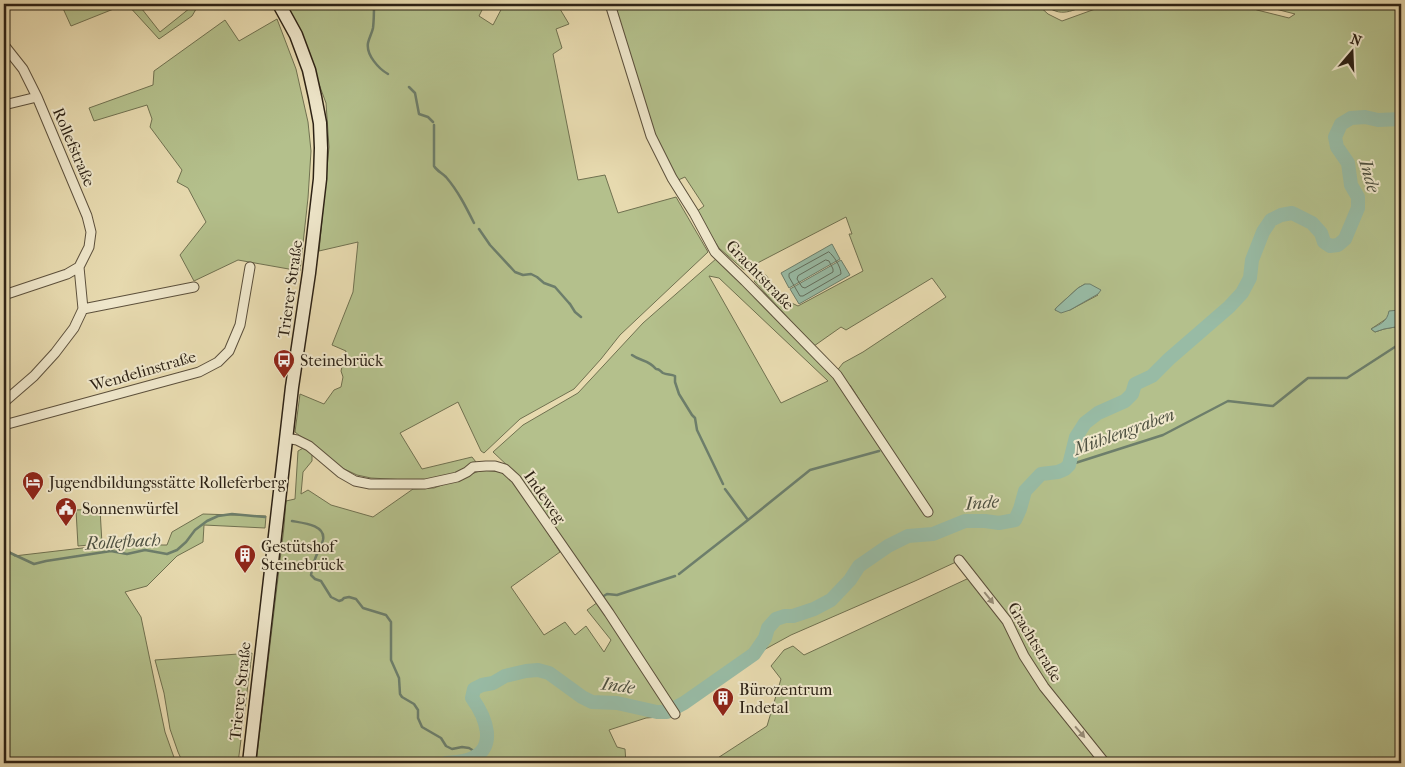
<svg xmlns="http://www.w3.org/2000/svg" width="1405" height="767" viewBox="0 0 1405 767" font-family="'IM FELL French Canon',serif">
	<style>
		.green { fill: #b4c08c; stroke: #707150; fill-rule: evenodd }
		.water { fill: #98bba5; stroke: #6d7e6b }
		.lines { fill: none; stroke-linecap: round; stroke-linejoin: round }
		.shore { stroke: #626e5d; stroke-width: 1 }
		.stream { stroke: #6d7e6b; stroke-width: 2.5 }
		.river { stroke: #98bba5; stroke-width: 14 }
		.minor-casing { stroke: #5c503c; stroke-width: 11 }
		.secondary-casing { stroke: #2d2215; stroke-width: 15 }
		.minor { stroke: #efe7cb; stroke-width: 9 }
		.secondary { stroke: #efe7cb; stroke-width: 12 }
		.oneway { fill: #988e79 }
		.labels { text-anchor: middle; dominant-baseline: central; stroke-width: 4; stroke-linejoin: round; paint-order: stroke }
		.street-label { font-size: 16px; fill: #2d2215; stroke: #efe7cb }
		.poi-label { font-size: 16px; fill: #2d2215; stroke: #efe7cb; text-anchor: start }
		.water-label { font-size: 18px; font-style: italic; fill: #4d5040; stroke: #efe7cb }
	</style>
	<rect width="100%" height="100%" fill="#e7daaf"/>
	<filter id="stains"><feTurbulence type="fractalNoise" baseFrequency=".004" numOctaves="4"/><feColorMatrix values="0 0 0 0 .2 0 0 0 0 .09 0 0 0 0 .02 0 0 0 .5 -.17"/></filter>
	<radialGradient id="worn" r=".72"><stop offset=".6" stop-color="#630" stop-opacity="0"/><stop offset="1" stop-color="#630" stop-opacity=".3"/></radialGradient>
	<path class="green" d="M 61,4 L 126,4 L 71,26 Z
		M 127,4 L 138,4 L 160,32 L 195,4 L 199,4 L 192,16 L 159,39 Z
		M 285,4 L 485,4 L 479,16 L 493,25 L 504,4 L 557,4 L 569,24 L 556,29 L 562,48 L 553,54 L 578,180 L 605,175 L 618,213 L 676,197 L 708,252 L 620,335 L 601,359 L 574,389 L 520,419 L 484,453 L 481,451 L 458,402 L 400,433 L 422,469 L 472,457 L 476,462 L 455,477 L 424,481 L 371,478 L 357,475 L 338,466 L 295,432 L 300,394 L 324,404 L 334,390 L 341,387 L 343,377 L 341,371 L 346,351 L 332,345 L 353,292 L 358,242 L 319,251 L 329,147 L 326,103 L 296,22 Z
		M 612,4 L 1037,4 L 1048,14 L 1062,21 L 1109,4 L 1245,4 L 1257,10 L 1289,18 L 1295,14 L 1256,4 L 1401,4 L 1401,309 L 1371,329 L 1375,332 L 1384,329 L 1401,326 L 1401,763 L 710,763 L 767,726 L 781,679 L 771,666 L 784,650 L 793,646 L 804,655 L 969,578 L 956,562 L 915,581 L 791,635 L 760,652 L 753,662 L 673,716 L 646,718 L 609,730 L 617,747 L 625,749 L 626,763 L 256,763 L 284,527 L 286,501 L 295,499 L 298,451 L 305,447 L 312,451 L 312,461 L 303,472 L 301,494 L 308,490 L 331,505 L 373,517 L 413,489 L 434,488 L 482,470 L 501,472 L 516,483 L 560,552 L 511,587 L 544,635 L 565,622 L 575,635 L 586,626 L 604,652 L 611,640 L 587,610 L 598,602 L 509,467 L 493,452 L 523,425 L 578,393 L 643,323 L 717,258 L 833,376 L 843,363 L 863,352 L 946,297 L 932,278 L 846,330 L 841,327 L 814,346 L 754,281 L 766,275 L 781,298 L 798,306 L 863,271 L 849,234 L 852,234 L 846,217 L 744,270 L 719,248 L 696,212 L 704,206 L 685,177 L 676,181 L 652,136 ZM 709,276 L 719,278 L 828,381 L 781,403 ZM 1085,284 L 1098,295 L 1070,310 L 1055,310 L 1056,308 L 1078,288 ZM 850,385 L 892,450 L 905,481 L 844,389 Z
		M 1044,4 L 1091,4 C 1072,10 1061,19 1044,4 Z
		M 277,19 L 296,69 L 308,122 L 311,151 L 308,198 L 300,271 L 238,260 L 194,281 L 180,255 L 206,222 L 188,188 L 177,182 L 182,170 L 150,127 L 152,119 L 147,105 L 94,121 L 89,108 L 153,85 L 154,71 L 225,20 L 239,41 Z
		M 100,509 L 102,544 L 78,546 L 76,510 Z
		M 203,514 L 266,516 L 265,528 L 204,525 L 203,542 L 177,556 L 147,586 L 125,592 L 141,617 L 165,732 L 176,763 L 4,763 L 4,545 L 14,556 L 108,545 L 167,545 L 172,532 Z
		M 252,653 L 238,763 L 183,763 L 178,752 L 170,729 L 164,693 L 155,660 Z"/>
	<path class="water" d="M 832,244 L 840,259 L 789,288 L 781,273 Z
		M 841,260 L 850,275 L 799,304 L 790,289 Z
		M 1085,284 L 1090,284 L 1101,290 L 1098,294 L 1070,310 L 1061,313 L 1055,310 L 1056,308 L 1078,288 Z
		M 1401,309 L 1401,326 L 1384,329 L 1375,332 L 1371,329 C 1380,324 1387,322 1389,311 L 1399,310 Z"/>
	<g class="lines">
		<path class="shore" d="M 829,252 C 834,256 841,267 841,274 L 803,296 L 800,296 L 789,277 L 789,274 Z
			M 826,260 L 829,261 L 833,269 L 833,272 L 805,288 L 802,287 L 797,279 L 798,276 Z"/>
		<path class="stream" d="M 374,4 C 374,12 374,20 373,28 C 372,33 369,38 368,43 C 366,55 379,69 388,74
			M 409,87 L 415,93 L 419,114 L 428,117 L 433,122
			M 434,125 L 434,166 C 437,171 442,173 446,177 C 458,191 466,207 474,223
			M 479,229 L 490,245 L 515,272 L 523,275 L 531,274 L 537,277 L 544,283 L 555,287 L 569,303 L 570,304 L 575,312 L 581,317
			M 632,355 C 640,361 649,360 656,369 C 660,369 660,371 663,373 C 667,375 671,374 675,376 L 675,382 L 679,394 L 692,415 L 695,418 L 697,430 L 723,484
			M 1069,465 L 1163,435 L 1228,401 L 1273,406 L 1308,378 L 1347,378 L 1401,343
			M 725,489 L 748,520
			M 292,521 C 303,523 326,525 323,540 C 321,547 317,553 315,559 C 313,564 312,570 311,575 L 315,579 L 321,581 L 331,597 L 339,601 L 342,600 L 344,598 L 349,597 L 356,599 L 363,608 L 386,615 L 391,622 L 391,660 L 399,678 L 400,694 L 402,697 L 414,704 L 418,710 L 418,718 L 422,727 L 441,738 L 446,746 L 452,749 L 462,747 L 469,748 L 479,754
			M 4,550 L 34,564 L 46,561 L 111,551 L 127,554 L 145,550 L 167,554 L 177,550 L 186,542 L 195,530 L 207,521 L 218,516 L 232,514 L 265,517
			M 679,574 L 748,520 L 810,470 L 879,451
			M 602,597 L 607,594 L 617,595 L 675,576"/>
		<path class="river" d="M 446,763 C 454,762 462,762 470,759 C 499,748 485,716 472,698 L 474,689 L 482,685 L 493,683 L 505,676 L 526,671 L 538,670 L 549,673 L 582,697 L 592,702 L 617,703 L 657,712 L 667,712 L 684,703 L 754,654 L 765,638 L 768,628 L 776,619 L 785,616 L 793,616 L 814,609 L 831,600 L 850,580 L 859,566 L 888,546 L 908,536 L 933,534 L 965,521 L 985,521 L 999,523 L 1015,520 L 1020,509 L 1025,491 L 1041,474 L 1058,472 L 1065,469 L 1069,465 L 1076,437 L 1085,423 L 1098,413 L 1125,401 L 1132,394 L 1135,384 L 1152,376 L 1169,359 L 1229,307 L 1242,293 L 1250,278 L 1252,260 L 1263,232 L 1271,220 L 1281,215 L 1292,213 L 1312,223 L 1321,233 L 1324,242 L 1330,246 L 1338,245 L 1345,239 L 1358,208 L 1358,197 L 1351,185 L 1348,163 L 1337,147 L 1335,137 L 1341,124 L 1351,118 L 1365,117 L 1378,120 L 1401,119"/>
		<g class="minor-casing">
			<path id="minor" d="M 610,4 L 651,136 L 672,178 L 694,213 L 715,252 L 745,281 L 837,375 L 928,512
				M 4,45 L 23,69 L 37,97 L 87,216 L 91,232 L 89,247 L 79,267 L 67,274 L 4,295
				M 4,105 L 37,97
				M 83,309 L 194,287
				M 4,402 L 34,376 L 55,353 L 74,328 L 83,309 L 79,267
				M 4,425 L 199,372 L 218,362 L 229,351 L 240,325 L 250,267
				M 286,438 L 297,440 L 309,446 L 341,473 L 355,481 L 370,484 L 425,484 L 457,477 L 467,472 L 473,467 L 486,466 L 495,466 L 505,469 L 516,479 L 609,613 L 675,714
				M 959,560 L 1007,621 L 1024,656 L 1044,687 L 1105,763"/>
		</g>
		<g class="secondary-casing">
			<path id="secondary" d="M 249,763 L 292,387 L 309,273 L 320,179 L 321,148 L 320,123 L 315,97 L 309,70 L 296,35 L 279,4"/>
		</g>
		<use href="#minor" class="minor"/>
		<use href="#secondary" class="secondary"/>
	</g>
	<defs><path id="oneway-solid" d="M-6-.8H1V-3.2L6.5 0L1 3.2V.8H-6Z" transform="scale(1.25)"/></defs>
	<g class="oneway">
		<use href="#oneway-solid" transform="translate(989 598) rotate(51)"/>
		<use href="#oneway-solid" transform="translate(1080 732) rotate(49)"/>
	</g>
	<defs>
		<g id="bus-pin" transform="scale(1.125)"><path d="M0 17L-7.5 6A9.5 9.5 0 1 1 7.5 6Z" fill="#8f2418" stroke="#efe7cb"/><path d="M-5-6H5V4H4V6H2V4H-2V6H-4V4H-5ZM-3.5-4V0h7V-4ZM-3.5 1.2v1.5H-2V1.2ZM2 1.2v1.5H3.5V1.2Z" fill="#fff"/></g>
		<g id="hotel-pin" transform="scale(1.125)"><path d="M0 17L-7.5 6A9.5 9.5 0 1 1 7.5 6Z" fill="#8f2418" stroke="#efe7cb"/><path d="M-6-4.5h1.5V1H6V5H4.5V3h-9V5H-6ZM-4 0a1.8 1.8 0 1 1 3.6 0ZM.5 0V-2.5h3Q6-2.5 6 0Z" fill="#fff"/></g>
		<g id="civic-pin" transform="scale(1.125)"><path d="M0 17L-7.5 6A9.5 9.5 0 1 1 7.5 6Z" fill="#8f2418" stroke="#efe7cb"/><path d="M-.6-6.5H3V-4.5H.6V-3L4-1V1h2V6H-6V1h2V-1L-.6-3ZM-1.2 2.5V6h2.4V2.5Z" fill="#fff"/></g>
		<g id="building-pin" transform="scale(1.125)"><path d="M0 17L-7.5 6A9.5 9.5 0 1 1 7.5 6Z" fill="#8f2418" stroke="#efe7cb"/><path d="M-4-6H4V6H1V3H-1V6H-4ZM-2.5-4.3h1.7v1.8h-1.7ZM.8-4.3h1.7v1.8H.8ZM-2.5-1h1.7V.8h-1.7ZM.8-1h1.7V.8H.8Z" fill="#fff"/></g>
	</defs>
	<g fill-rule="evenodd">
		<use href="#bus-pin" x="284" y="360"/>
		<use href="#hotel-pin" x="33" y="482"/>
		<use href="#civic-pin" x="66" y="508"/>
		<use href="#building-pin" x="245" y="555"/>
		<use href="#building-pin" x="723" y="698"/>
	</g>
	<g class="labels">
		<g class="street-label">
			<text transform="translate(74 147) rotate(67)">Rollefstraße</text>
			<text transform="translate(760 275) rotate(46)">Grachtstraße</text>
			<text transform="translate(290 289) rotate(-82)">Trierer Straße</text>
			<text transform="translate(143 371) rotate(-16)">Wendelinstraße</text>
			<text transform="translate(545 497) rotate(55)">Indeweg</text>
			<text transform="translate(1035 642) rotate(59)">Grachtstraße</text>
			<text transform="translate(240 691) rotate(-84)">Trierer Straße</text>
		</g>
		<g class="poi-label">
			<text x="300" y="360">Steinebrück</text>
			<text x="49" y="482">Jugendbildungsstätte Rolleferberg</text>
			<text x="82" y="508">Sonnenwürfel</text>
			<text x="261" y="546">Gestütshof<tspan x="261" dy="18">Steinebrück</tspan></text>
			<text x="739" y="689">Bürozentrum<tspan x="739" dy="18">Indetal</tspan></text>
		</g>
		<g class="water-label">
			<text transform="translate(1369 176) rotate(74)">Inde</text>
			<text transform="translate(1124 432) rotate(-20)">Mühlengraben</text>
			<text transform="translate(982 503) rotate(-4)">Inde</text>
			<text transform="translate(123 542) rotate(-3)">Rollefbach</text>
			<text transform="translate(618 686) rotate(8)">Inde</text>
		</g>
	</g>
	<rect width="1405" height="767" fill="none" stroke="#e7daaf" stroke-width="20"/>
	<rect x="5" y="5" width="1395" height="757" fill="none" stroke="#2d2215" stroke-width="2.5"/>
	<rect x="10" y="10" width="1385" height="747" fill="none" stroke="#2d2215"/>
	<g transform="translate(1352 52) rotate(19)" stroke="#efe7cb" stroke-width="4" paint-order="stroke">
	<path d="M0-4L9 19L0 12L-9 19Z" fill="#2d2215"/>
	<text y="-8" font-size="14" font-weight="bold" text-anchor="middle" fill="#2d2215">N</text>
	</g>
	<rect width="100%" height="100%" filter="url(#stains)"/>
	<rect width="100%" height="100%" fill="url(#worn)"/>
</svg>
